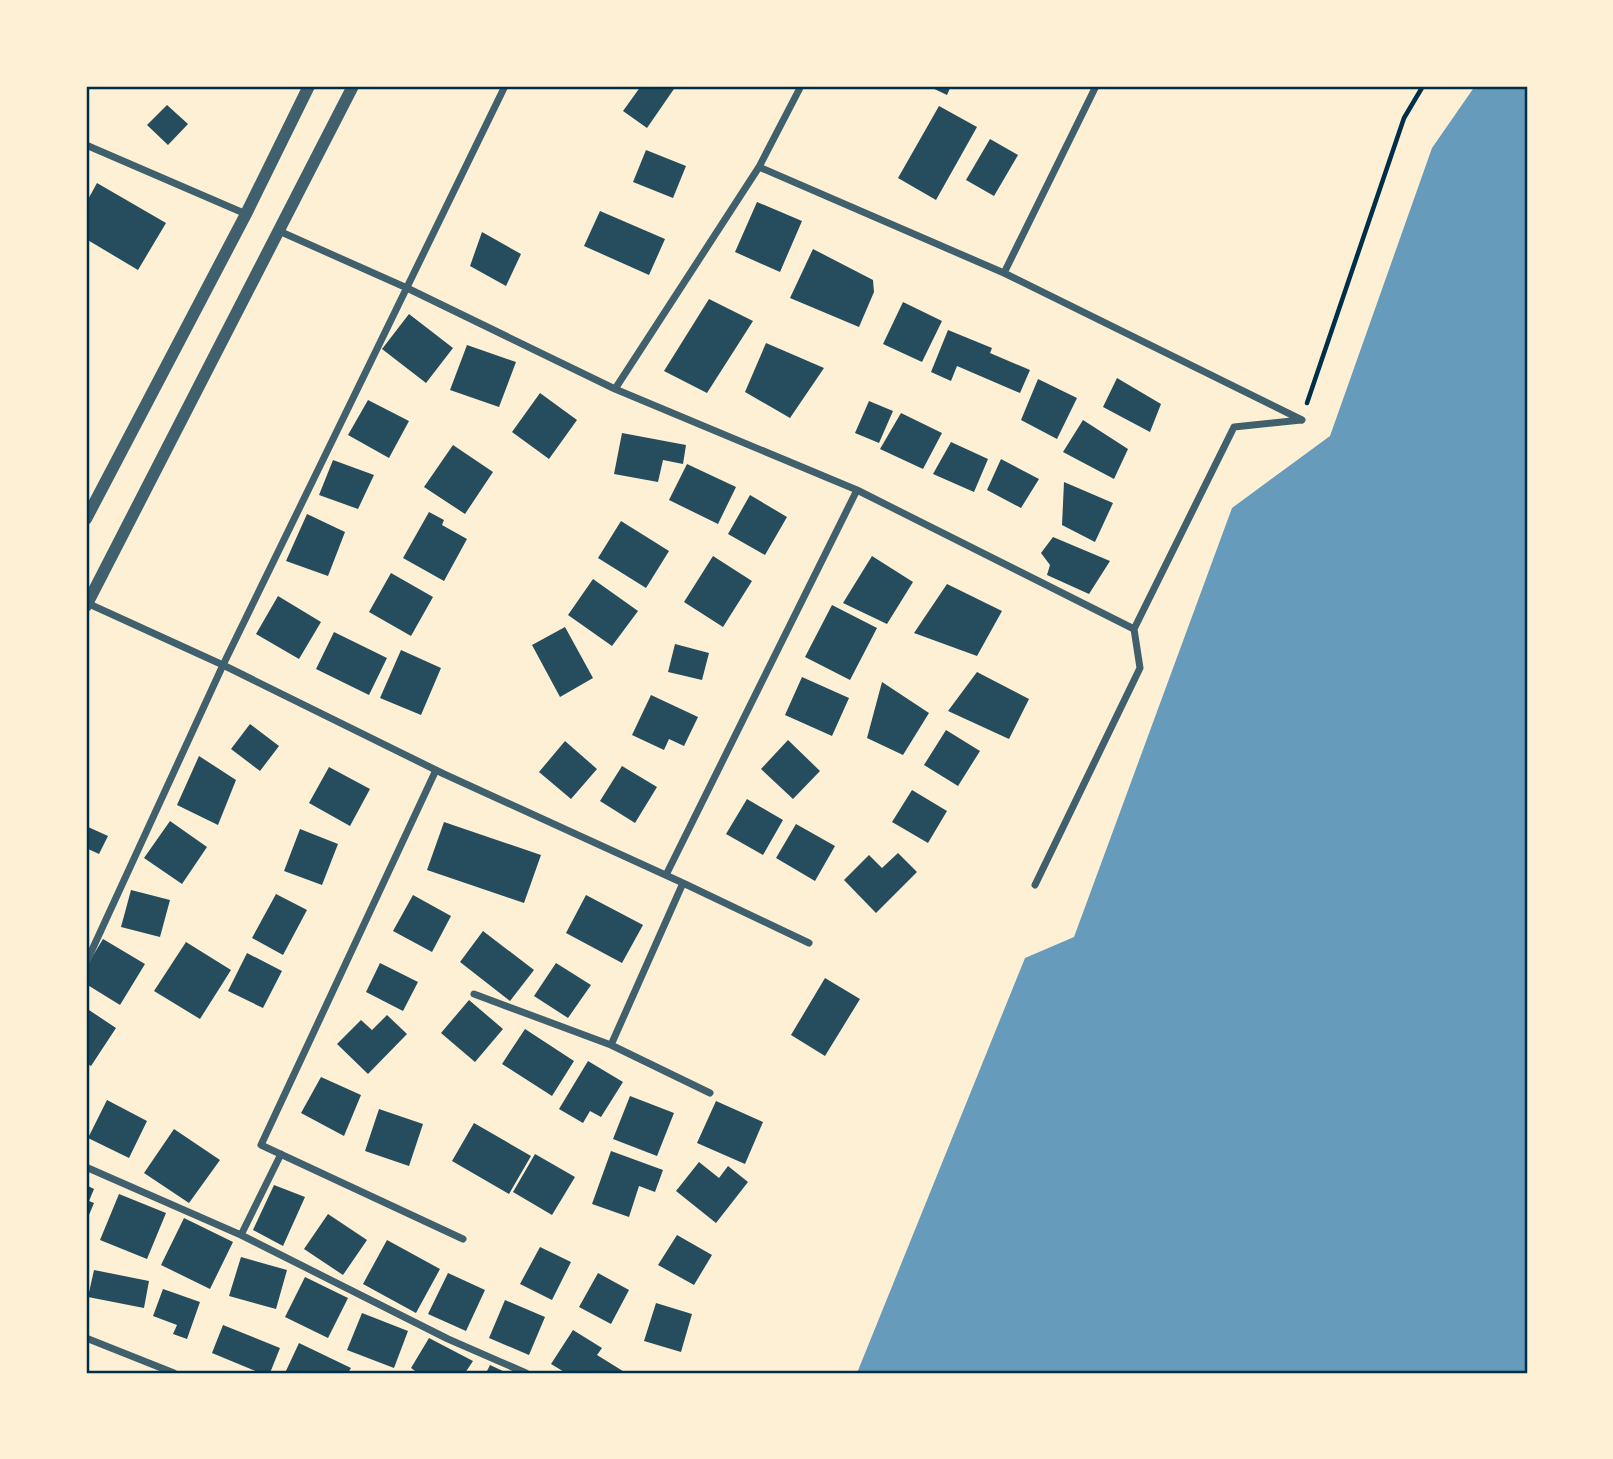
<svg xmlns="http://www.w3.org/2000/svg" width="1613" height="1459" viewBox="0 0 1613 1459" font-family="Signika,sans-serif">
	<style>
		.water { fill: #669bbc }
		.building { fill: #264d5e }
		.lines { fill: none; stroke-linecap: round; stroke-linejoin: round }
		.path { stroke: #003049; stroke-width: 4.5 }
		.minor { stroke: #3f606c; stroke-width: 7 }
		.tertiary { stroke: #3f606c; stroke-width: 12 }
		.neatline { fill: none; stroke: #003049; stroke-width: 2.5 }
	</style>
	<rect width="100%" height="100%" fill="#fdf0d5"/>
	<path class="water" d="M 1475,86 L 1527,86 L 1527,1373 L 857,1373 L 1025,958 L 1074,937 L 1232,508 L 1330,436 L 1432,148 Z"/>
	<path class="building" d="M 641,86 L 676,86 L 647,128 L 623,111 Z
		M 928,86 L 951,86 L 947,95 Z
		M 167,105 L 188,124 L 168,145 L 147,125 Z
		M 939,106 L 977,127 L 936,200 L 898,178 Z
		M 990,139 L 1018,155 L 994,196 L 966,180 Z
		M 646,150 L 686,166 L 673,198 L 633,182 Z
		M 97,183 L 166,223 L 138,270 L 86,239 L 86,203 Z
		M 757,202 L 802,221 L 780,272 L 735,252 Z
		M 600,211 L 665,239 L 649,275 L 584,246 Z
		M 482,232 L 521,254 L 506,286 L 470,266 Z
		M 813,249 L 873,280 L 874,292 L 859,327 L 790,298 Z
		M 709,299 L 753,321 L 707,393 L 664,371 Z
		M 903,302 L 942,321 L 922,362 L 883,344 Z
		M 409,314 L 453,348 L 426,383 L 382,349 Z
		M 948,330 L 992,348 L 990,353 L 1030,370 L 1020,393 L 957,366 L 951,381 L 931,372 Z
		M 766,343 L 824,368 L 790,418 L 745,392 Z
		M 467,345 L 516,362 L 499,407 L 450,390 Z
		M 1117,378 L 1161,404 L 1150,432 L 1103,407 Z
		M 1038,379 L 1077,398 L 1057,439 L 1021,420 Z
		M 540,393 L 577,420 L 549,459 L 512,432 Z
		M 368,400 L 409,421 L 389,458 L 348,435 Z
		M 869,401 L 893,411 L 879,443 L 855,433 Z
		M 901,413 L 942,433 L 923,469 L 880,449 Z
		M 1083,420 L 1128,449 L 1114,479 L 1063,452 Z
		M 622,433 L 686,445 L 683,464 L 663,460 L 658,482 L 614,474 Z
		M 951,442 L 988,459 L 974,492 L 933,474 Z
		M 453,445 L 493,472 L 465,514 L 424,487 Z
		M 1001,459 L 1039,479 L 1021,508 L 987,490 Z
		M 333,460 L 374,475 L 358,509 L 319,495 Z
		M 687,464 L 736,487 L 718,524 L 669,500 Z
		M 1064,482 L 1113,503 L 1095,542 L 1062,525 Z
		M 750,495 L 787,517 L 765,555 L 728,534 Z
		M 429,512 L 444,520 L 442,525 L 467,539 L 444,581 L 403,558 Z
		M 307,514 L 345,532 L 328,576 L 286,561 Z
		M 621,521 L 669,551 L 646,588 L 598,558 Z
		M 1053,537 L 1110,561 L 1089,594 L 1047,575 L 1050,565 L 1041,553 Z
		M 713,556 L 752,581 L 723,627 L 684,602 Z
		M 872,556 L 913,582 L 887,624 L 843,603 Z
		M 391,573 L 433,597 L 411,636 L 369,612 Z
		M 593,579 L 638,611 L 612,646 L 568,615 Z
		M 947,584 L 1002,611 L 977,656 L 914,633 Z
		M 278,596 L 321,622 L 299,659 L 256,634 Z
		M 832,605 L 877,628 L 850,680 L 805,657 Z
		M 565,627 L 593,678 L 560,697 L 532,645 Z
		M 334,632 L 387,658 L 369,695 L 316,669 Z
		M 675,644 L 709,653 L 702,680 L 668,672 Z
		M 401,650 L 441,668 L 421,715 L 380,698 Z
		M 977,672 L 1029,699 L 1009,739 L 948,711 Z
		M 802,677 L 849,698 L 832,736 L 785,715 Z
		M 882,682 L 929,713 L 903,755 L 867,738 Z
		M 651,695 L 698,717 L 684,746 L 669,739 L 664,750 L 632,735 Z
		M 250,724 L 279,746 L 260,771 L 231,749 Z
		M 946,730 L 980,751 L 958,786 L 924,765 Z
		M 788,740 L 820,771 L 793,799 L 761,769 Z
		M 565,741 L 597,769 L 571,799 L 539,772 Z
		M 199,756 L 236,780 L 218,825 L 177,805 Z
		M 622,766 L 657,787 L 635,823 L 600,801 Z
		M 329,767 L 370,789 L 350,826 L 309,803 Z
		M 912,790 L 947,811 L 928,843 L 892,822 Z
		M 747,799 L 783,820 L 763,855 L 726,834 Z
		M 170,821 L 207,847 L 182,884 L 144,858 Z
		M 444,822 L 541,855 L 524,903 L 427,870 Z
		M 796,824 L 835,846 L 815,881 L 776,858 Z
		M 86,826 L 108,836 L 99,854 L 86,848 Z
		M 300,829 L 338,844 L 322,885 L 284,871 Z
		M 898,853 L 917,872 L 876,913 L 844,880 L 869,855 L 882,868 Z
		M 131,890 L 170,900 L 160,937 L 121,927 Z
		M 276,894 L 307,910 L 283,955 L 252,938 Z
		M 413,895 L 451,916 L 432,952 L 393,931 Z
		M 586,895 L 643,925 L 622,963 L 566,933 Z
		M 483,931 L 534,970 L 510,1001 L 460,962 Z
		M 103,939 L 145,964 L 120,1005 L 86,984 L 86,967 Z
		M 186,942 L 231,970 L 200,1019 L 154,991 Z
		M 247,953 L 282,971 L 263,1008 L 228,991 Z
		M 380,963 L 418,982 L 403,1011 L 366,992 Z
		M 556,963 L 591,985 L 568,1018 L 534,996 Z
		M 825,978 L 860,999 L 825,1056 L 791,1035 Z
		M 469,1000 L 503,1029 L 475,1062 L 441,1033 Z
		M 86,1008 L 116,1028 L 91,1066 L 86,1063 Z
		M 387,1015 L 407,1034 L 368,1074 L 337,1044 L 361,1020 L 372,1030 Z
		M 525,1029 L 574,1061 L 552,1096 L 502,1064 Z
		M 588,1061 L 623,1082 L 601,1117 L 590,1111 L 583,1123 L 559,1109 Z
		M 321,1077 L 361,1095 L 344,1136 L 301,1113 Z
		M 630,1096 L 674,1113 L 657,1156 L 613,1139 Z
		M 107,1100 L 147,1121 L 129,1158 L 88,1138 Z
		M 716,1101 L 763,1122 L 745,1164 L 697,1143 Z
		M 379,1109 L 423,1124 L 409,1166 L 365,1151 Z
		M 474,1123 L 531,1156 L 509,1194 L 452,1161 Z
		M 174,1129 L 220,1160 L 189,1203 L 144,1173 Z
		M 611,1151 L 663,1170 L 655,1192 L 639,1186 L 629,1217 L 592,1204 Z
		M 535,1154 L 575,1177 L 552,1215 L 513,1192 Z
		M 699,1162 L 719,1178 L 728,1166 L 748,1182 L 716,1223 L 676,1191 Z
		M 86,1185 L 94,1189 L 89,1201 L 94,1203 L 86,1222 Z
		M 274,1185 L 305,1197 L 283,1246 L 253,1230 Z
		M 119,1194 L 166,1213 L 147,1259 L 100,1240 Z
		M 328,1214 L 367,1240 L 343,1275 L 304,1249 Z
		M 184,1218 L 233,1242 L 210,1289 L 161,1265 Z
		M 677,1235 L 712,1255 L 694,1285 L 658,1265 Z
		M 387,1240 L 440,1269 L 416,1313 L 363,1284 Z
		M 540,1247 L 571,1262 L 552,1300 L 520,1284 Z
		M 241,1257 L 287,1270 L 276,1309 L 229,1296 Z
		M 94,1270 L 149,1281 L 144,1308 L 88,1297 Z
		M 448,1273 L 485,1290 L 466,1331 L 428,1314 Z
		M 598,1273 L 629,1290 L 611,1324 L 579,1307 Z
		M 305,1277 L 348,1298 L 328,1338 L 285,1317 Z
		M 163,1289 L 200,1302 L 187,1339 L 173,1334 L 177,1325 L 153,1316 Z
		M 505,1300 L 545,1317 L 529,1355 L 489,1338 Z
		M 656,1303 L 692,1314 L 681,1352 L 644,1341 Z
		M 362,1313 L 408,1331 L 394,1368 L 347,1350 Z
		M 223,1325 L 280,1348 L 270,1373 L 260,1373 L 212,1353 Z
		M 573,1330 L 602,1348 L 597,1355 L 626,1373 L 566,1373 L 551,1364 Z
		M 429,1338 L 473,1361 L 465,1373 L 418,1373 L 411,1368 Z
		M 299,1343 L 351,1368 L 348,1373 L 285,1373 Z
		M 490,1365 L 507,1373 L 486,1373 Z"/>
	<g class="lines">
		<path class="path" d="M 1307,403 L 1404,118 L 1423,86"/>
		<path class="minor" d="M 86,145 L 246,214
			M 759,167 L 1004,273 L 1302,420
			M 279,231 L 407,288 L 615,389 L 857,490 L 1134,629
			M 1004,273 L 1096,86
			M 615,389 L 759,167 L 801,86
			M 87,603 L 223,665 L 444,774 L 683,883 L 809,943
			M 436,770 L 261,1145 L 463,1239
			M 666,875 L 857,490
			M 683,883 L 611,1045 L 710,1093
			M 1035,885 L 1140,668 L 1134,629 L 1234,427 L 1301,420
			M 86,963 L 223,665 L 505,86
			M 474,994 L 611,1045
			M 88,1168 L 241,1235 L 281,1154
			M 241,1235 L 448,1339 L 526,1373
			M 86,1338 L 174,1373"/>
		<path class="tertiary" d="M 86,519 L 246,214 L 309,86
			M 86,606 L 353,86"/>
	</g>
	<rect width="1613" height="1459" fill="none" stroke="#fdf0d5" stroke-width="175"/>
	<rect x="88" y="88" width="1438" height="1284" class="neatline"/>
</svg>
